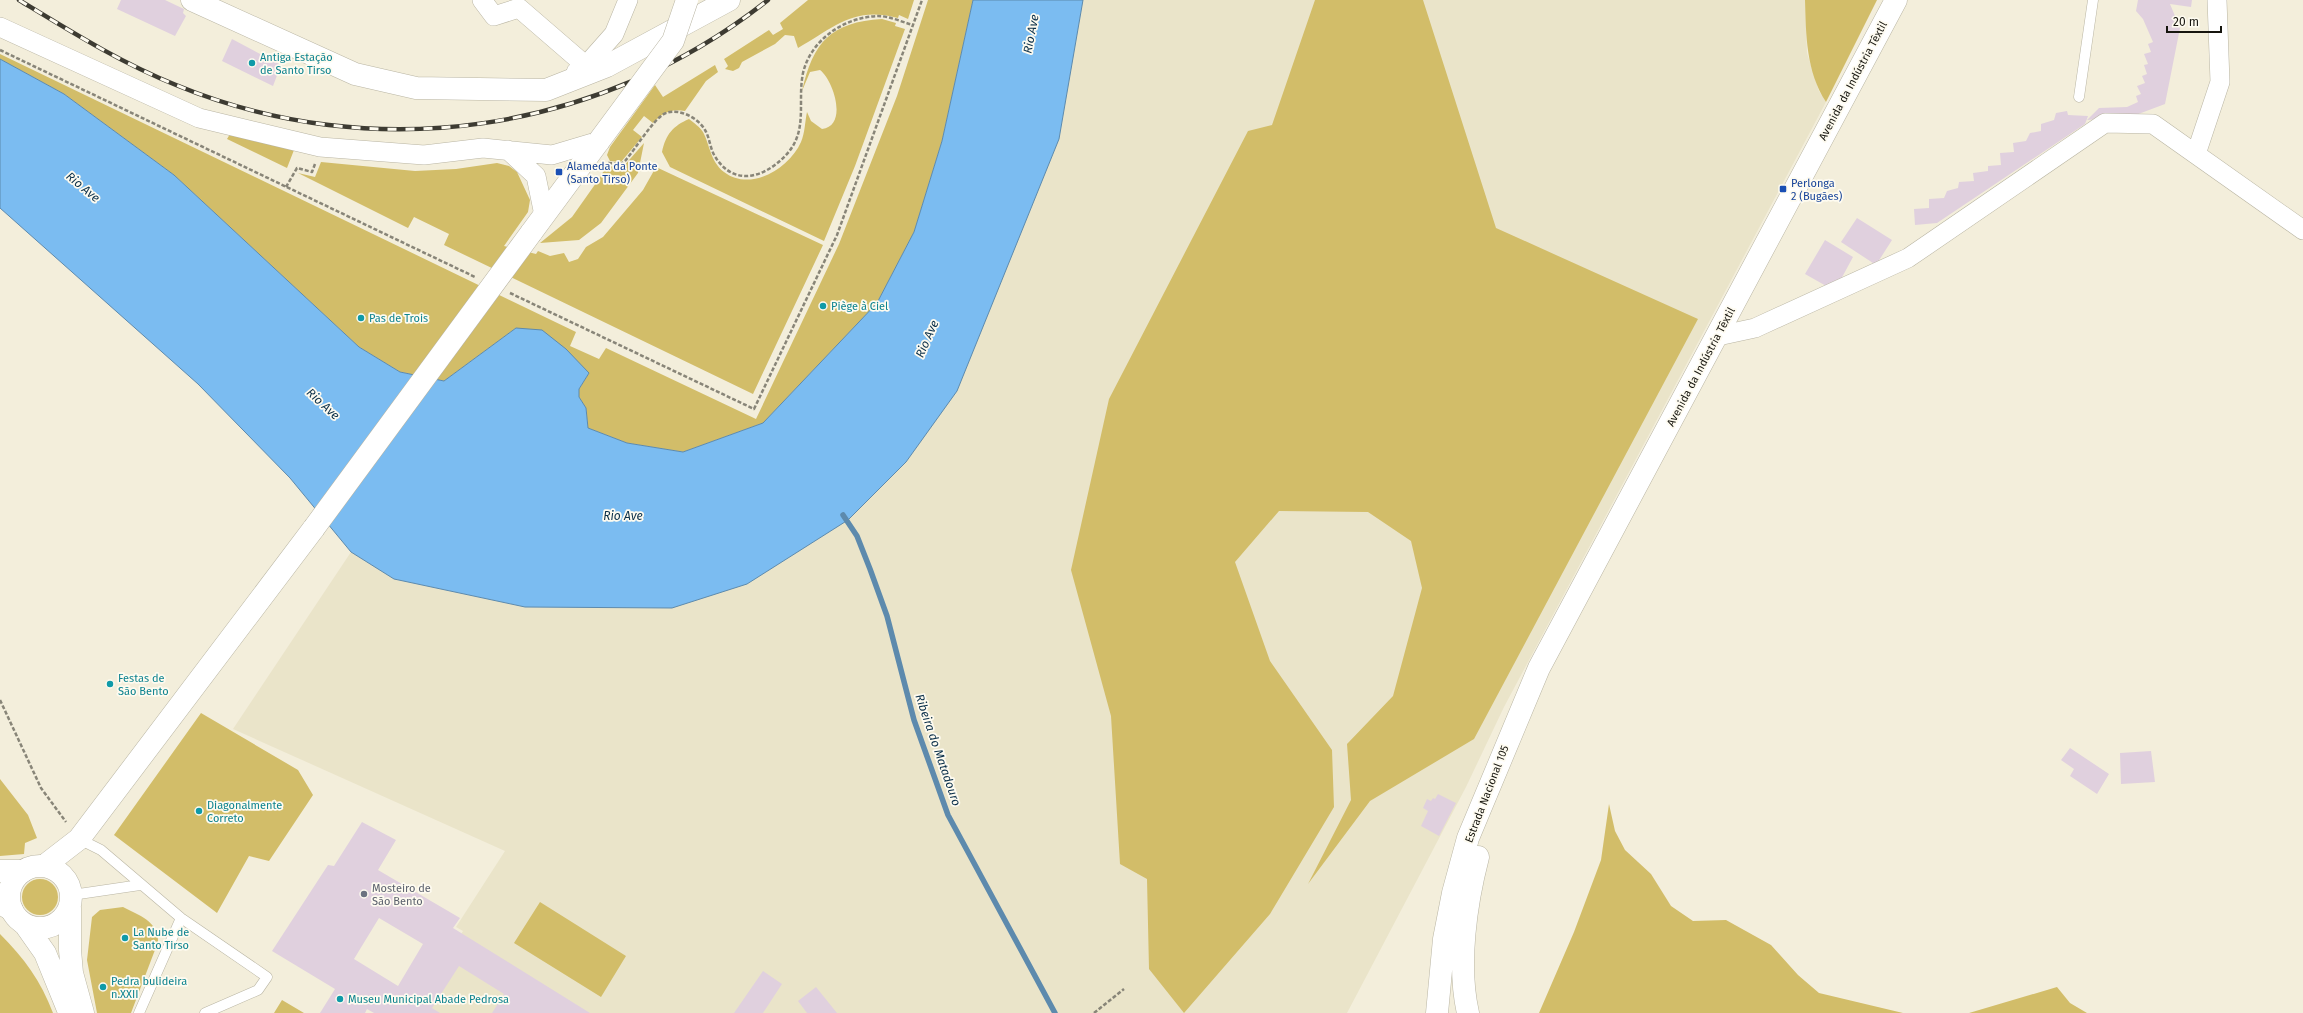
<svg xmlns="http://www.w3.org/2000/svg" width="2303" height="1013" viewBox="0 0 2303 1013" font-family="'Fira Sans',sans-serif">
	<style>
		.built { fill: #eae4c9 }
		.green { fill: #d2bd69 }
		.water { fill: #7bbcf1; stroke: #5d8aad }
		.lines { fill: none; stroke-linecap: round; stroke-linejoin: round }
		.stream { stroke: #5d8aad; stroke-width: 5.5 }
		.building { fill: #e0d0de; fill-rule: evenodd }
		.lane-casing { stroke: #b9b5a3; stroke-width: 11 }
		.street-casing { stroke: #b9b5a3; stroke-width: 20 }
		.secondary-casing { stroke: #b9b5a3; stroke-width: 23 }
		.primary-casing { stroke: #b9b5a3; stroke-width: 23 }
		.path { stroke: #888578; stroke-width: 2.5; stroke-dasharray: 4 2; stroke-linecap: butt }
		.lane { stroke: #fff; stroke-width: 10 }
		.street { stroke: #fff; stroke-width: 19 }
		.secondary { stroke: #fff; stroke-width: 22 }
		.primary { stroke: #fff; stroke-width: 22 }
		.rail-casing { stroke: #3d3b32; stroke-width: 4.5 }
		.rail { stroke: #fefbf0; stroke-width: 3; stroke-dasharray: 9; stroke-linecap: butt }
		.primary-bridge-casing { stroke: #b9b5a3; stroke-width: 23; stroke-linecap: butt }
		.primary-bridge { stroke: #fff; stroke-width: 22 }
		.culture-dot { fill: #0f9aa8; stroke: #fefbf0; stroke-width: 1.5 }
		.transit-dot { fill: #1a4fb4; stroke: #fefbf0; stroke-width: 1.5 }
		.worship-dot { fill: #6b7280; stroke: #fefbf0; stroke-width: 1.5 }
		.labels { text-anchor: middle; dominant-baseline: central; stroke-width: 3.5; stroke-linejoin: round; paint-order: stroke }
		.culture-label { font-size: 11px; fill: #0d838f; stroke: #fefbf0; text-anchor: start }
		.street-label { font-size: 11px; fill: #16150e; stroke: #fefbf0 }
		.transit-label { font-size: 11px; fill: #164399; stroke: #fefbf0; text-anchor: start }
		.worship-label { font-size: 11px; fill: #5b616d; stroke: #fefbf0; text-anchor: start }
		.water-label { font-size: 12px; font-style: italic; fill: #0a2f49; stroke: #fefbf0 }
	</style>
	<rect width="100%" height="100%" fill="#f3eedb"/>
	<path class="built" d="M 1083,0 L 1805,0 L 1807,53 L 1819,91 L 1826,102 L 1504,707 L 1466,787 L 1347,1013 L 412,1013 L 463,931 L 456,927 L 505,851 L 233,729 L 351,552 L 394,579 L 525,607 L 672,608 L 1059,139 Z"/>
	<path class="green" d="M 808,0 L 914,0 L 908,19 L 899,15 L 898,18 C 853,6 835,27 798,48 L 794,36 L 785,35 L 775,44 L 742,62 L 739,68 L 733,71 L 725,69 L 728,66 L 724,59 L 769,30 L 773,35 L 783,29 L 780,23 Z
		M 928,0 L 973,0 L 942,141 L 914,232 L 877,303 L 763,423 L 683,452 L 627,443 L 588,428 L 586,408 L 579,397 L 579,389 L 589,373 L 516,328 L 444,381 L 400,372 L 359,347 L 174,175 L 64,94 L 0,59 L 0,54 L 576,332 L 570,346 L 599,359 L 606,348 L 756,419 L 839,244 L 897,96 Z
		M 1315,0 L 1423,0 L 1496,228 L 1698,319 L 1474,739 L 1370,801 L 1308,884 L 1351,800 L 1347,744 L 1393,696 L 1422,588 L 1411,541 L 1368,512 L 1279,511 L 1235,562 L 1270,661 L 1332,750 L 1334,807 L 1270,914 L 1184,1013 L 1149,969 L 1147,879 L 1120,864 L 1111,716 L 1071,570 L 1109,399 L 1248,131 L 1272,125 Z
		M 1805,0 L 1877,0 L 1826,102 C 1806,71 1806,35 1805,0 Z
		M 882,19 L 896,23 L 895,26 L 905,29 L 855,166 L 824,241 L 670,167 L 662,152 C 666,134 673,126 689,119 C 694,123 700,127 703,132 C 710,145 710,161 724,172 C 750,192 789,169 801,142 C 805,133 805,121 807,112 L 811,121 L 822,129 C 848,126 834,81 820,70 L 810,72 L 802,91 C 813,42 831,22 882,19 Z
		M 715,65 L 718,72 L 706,81 L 685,111 C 671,108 662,113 653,123 L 644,116 L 633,130 L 642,137 L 621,162 L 610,161 L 607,155 L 610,147 L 655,85 L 663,97 Z
		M 230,134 L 294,150 L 287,168 L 227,139 Z
		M 644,143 L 638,173 L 601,223 L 579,240 L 540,243 L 572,217 L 601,176 L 606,166 L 623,167 Z
		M 321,162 L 415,171 L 456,169 L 497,163 L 509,166 L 517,172 L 530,200 L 528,212 L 504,246 L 536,254 L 538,251 L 550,256 L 564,253 L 569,262 L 578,259 L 586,247 L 603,237 L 643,190 L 656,167 L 823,245 L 753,394 L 444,245 L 449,234 L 414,217 L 408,228 L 298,173 L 315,177 Z
		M 201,713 L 298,770 L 313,795 L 269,861 L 249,856 L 217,913 L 114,835 Z
		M 0,779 L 28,815 L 37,838 L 25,843 L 24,854 L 0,856 Z
		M 1609,804 L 1615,831 L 1625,850 L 1651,874 L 1671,906 L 1693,921 L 1726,920 L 1771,945 L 1798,975 L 1819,993 L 1903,1013 L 1539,1013 L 1574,932 L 1601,860 Z
		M22 897a18 18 0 1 1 36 0a18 18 0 1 1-36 0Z
		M 540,902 L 626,956 L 601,997 L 514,943 Z
		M 123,907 C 139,915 159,922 158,942 L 131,1013 L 97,1013 L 87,960 L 92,917 L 100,910 Z
		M 0,934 C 24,958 41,981 53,1013 L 0,1013 Z
		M 2057,987 L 2070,1003 L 2087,1013 L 1969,1013 Z
		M 282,1000 L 304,1013 L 274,1013 Z"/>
	<path class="water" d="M 973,0 L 1083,0 L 1059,139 L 957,391 L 906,462 L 848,520 L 747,584 L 672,608 L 525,607 L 394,579 L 351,552 L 290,478 L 198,384 L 0,208 L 0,59 L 64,94 L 174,175 L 359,347 L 400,372 L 444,381 L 516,328 L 542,330 L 566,349 L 589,373 L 579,389 L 579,397 L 586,408 L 588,428 L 627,443 L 683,452 L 763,423 L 877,303 L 914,232 L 942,141 Z"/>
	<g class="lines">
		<path class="stream" d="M 843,515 L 857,536 L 870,569 L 887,616 L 914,720 L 948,815 L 1055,1013"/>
	</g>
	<path class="building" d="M 121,0 L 165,0 L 184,9 L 183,13 L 186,16 L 175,36 L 117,9 Z
		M 2138,0 L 2192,0 L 2191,7 L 2170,4 L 2180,28 L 2165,104 L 2133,116 L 2087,120 L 2099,108 L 2127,107 L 2138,102 L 2136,96 L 2141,94 L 2137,86 L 2145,83 L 2142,76 L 2147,74 L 2144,65 L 2148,64 L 2144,54 L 2151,52 L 2148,44 L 2153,42 L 2143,19 L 2136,11 Z
		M 232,39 L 281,65 L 273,86 L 222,61 Z
		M 2067,111 L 2068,115 L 2088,116 L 2085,124 L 1937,223 L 1915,225 L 1914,209 L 1929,208 L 1929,199 L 1944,198 L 1947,191 L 1958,188 L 1959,182 L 1974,181 L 1973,173 L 1988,171 L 1988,166 L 2001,165 L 2000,153 L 2014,152 L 2013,143 L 2026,141 L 2030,133 L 2041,131 L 2041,124 L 2054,120 L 2056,113 Z
		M 1857,218 L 1892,240 L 1876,265 L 1841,242 Z
		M 1825,240 L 1853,257 L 1840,281 L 1828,287 L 1805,274 Z
		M 2070,748 L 2109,774 L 2097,794 L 2070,776 L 2074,769 L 2061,760 Z
		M 2151,751 L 2155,782 L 2121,784 L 2120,753 Z
		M 1438,794 L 1456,803 L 1439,836 L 1421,826 L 1428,811 L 1423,808 L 1427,799 L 1431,801 L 1433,798 L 1435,799 Z
		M 362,822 L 396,840 L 378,870 L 460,918 L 453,928 L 590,1013 L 492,1013 L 504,994 L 459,966 L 432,1008 L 440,1013 L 374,1013 L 367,1009 L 365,1013 L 320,1013 L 335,989 L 272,951 L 328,865 L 334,866 ZM 379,918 L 423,944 L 398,986 L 354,959 Z
		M 763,971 L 782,984 L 763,1013 L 734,1013 Z
		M 816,987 L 837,1013 L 807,1013 L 798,1001 Z"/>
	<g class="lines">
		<g class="lane-casing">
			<path id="lane" d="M 2079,97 L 2093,0
				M 79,839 L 101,850 L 181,918 L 267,977 L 258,990 L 205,1013
				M 72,895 L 140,885
				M 139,1013 L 181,918"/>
		</g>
		<g class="street-casing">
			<path id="street" d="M 482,0 L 494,16 L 519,8 L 585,65
				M 0,27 L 199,118 L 320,147 L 424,155 L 483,148 L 552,155 L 599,141
				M 576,72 L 591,60 L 614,34 L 628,0
				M 508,150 L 536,176 L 544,215
				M 2196,154 L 2220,82 L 2217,0
				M 1718,336 L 1755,328 L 1908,258 L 2105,123 L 2153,124 L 2303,230"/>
		</g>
		<g class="secondary-casing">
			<path id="secondary" d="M 192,0 L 355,74 L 416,88 L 546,90 L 607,66 L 729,0
				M 0,871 L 23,871
				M 0,903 L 12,910"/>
		</g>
		<g class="primary-casing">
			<path id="primary" d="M 531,233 L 599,141
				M9 897a31 31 0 1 1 62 0a31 31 0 1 1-62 0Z
				M 44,866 L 79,839 L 314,528
				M 70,908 L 70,950 L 72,973 L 83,1013
				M 26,926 L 45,953 L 69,1012
				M 1437,1013 L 1444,939 L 1453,893 L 1468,838 L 1539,668 L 1896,0
				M 1468,1013 C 1457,965 1466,903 1478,857"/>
		</g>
		<path class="path" d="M 0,50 L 475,277
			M 608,163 L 621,164 L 625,161 C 636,148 649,126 661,116 C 674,105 698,117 705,130 C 710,138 710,150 716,158 C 735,187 765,177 785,156 C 809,132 797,102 803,73 C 811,39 845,17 878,16 C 889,16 902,22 913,25
			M 286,187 L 297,168 L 312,172 L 315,164
			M 510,293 L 754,409 L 837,235 L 922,0
			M 0,700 L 41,788 L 66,822
			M 1094,1013 L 1124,989"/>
		<use href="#lane" class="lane"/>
		<use href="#street" class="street"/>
		<use href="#secondary" class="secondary"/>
		<use href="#primary" class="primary"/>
		<g class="rail-casing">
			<path id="rail" d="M 19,0 C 70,31 121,63 176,85 C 375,167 600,133 768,0"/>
		</g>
		<use href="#rail" class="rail"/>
		<g class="primary-bridge-casing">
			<path id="primary-bridge" d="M 599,141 L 673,41 L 687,0
				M 314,528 L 531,233"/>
		</g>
		<use href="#primary-bridge" class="primary-bridge"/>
	</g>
	<g class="culture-dot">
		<circle cx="252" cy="63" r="4"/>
		<circle cx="823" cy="306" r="4"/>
		<circle cx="361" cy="318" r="4"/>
		<circle cx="110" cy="684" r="4"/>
		<circle cx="199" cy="811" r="4"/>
		<circle cx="125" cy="938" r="4"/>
		<circle cx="103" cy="987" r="4"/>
		<circle cx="340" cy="999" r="4"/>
	</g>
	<g class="transit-dot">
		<rect x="555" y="168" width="8" height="8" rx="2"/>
		<rect x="1779" y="185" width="8" height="8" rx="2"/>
	</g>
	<circle class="worship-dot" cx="364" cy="894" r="4"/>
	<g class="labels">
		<g class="culture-label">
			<text x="260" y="57">Antiga Estação<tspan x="260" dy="13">de Santo Tirso</tspan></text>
			<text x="831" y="306">Piège à Ciel</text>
			<text x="369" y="318">Pas de Trois</text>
			<text x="118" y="678">Festas de<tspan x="118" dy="13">São Bento</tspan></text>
			<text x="207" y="805">Diagonalmente<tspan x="207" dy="13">Correto</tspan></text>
			<text x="133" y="932">La Nube de<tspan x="133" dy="13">Santo Tirso</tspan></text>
			<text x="111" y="981">Pedra bulideira<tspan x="111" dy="13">n.XXII</tspan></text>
			<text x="348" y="999">Museu Municipal Abade Pedrosa</text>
		</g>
		<g class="street-label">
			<text transform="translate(1853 81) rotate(-62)">Avenida da Indústria Têxtil</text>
			<text transform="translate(1701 367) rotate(-62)">Avenida da Indústria Têxtil</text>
			<text transform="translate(1487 794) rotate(-69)">Estrada Nacional 105</text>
		</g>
		<g class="transit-label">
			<text x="567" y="166">Alameda da Ponte<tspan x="567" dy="13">(Santo Tirso)</tspan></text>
			<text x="1791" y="183">Perlonga<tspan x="1791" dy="13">2 (Bugães)</tspan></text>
		</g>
		<g class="worship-label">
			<text x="372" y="888">Mosteiro de<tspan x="372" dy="13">São Bento</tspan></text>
		</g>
		<g class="water-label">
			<text transform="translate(1031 34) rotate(-79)">Rio Ave</text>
			<text transform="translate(83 187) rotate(40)">Rio Ave</text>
			<text transform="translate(927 339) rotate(-66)">Rio Ave</text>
			<text transform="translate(323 404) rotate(43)">Rio Ave</text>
			<text x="623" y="516">Rio Ave</text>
			<text transform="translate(938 750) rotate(71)">Ribeira do Matadouro</text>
		</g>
	</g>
	<path d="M2167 26v6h54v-6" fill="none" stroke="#16150e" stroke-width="2"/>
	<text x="2173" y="26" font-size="12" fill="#16150e" stroke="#fefbf0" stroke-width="3" paint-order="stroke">20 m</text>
</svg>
